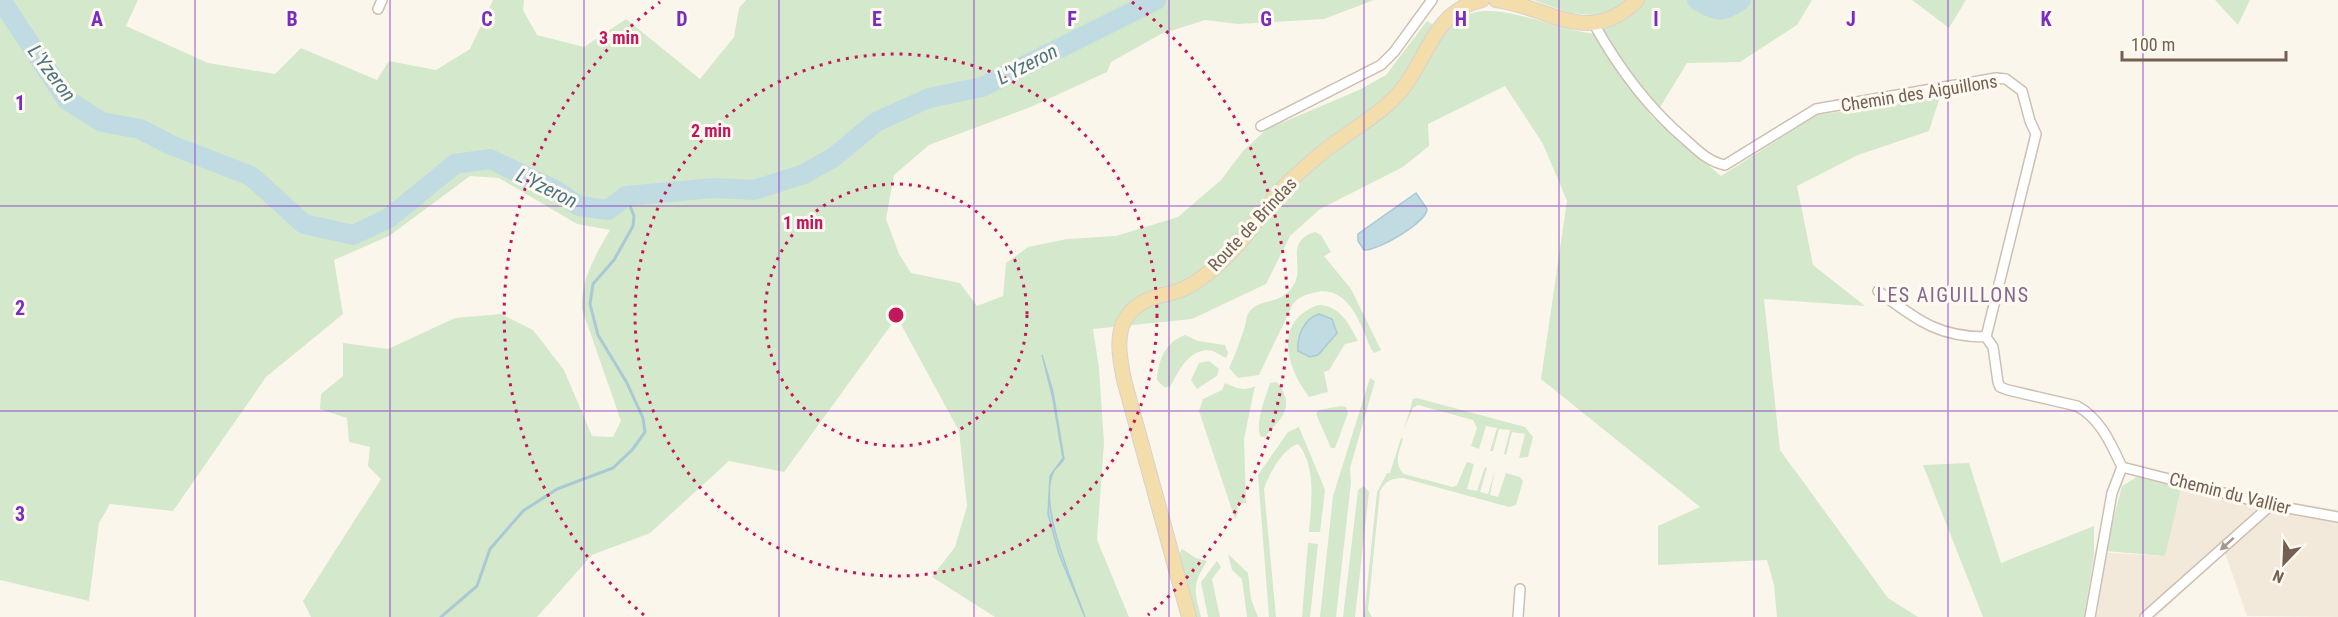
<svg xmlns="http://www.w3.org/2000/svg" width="2338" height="617" viewBox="0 0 2338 617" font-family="'Roboto Condensed',sans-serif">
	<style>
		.residential { fill: #f2e9db }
		.green { fill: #d4e8cb }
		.water { fill: #c1dbe3; stroke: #a9cad4; stroke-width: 1.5 }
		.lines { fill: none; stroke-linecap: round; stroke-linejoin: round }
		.stream { stroke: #a9cad4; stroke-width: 3 }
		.river { stroke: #c1dbe3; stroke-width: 20 }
		.street-casing { stroke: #cdc0b2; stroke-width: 12 }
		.primary-casing { stroke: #d8d2ce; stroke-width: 16 }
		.street { stroke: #fff; stroke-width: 9 }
		.primary { stroke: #f3deab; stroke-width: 14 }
		.oneway { fill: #a5988d }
		.grid { fill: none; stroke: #7b2cbf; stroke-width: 1.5; stroke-opacity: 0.55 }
		.ring { fill: none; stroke: #c2185b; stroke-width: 3; stroke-dasharray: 3 6 }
		.labels { text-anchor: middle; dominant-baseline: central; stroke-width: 6; stroke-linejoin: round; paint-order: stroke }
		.street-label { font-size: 18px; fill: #746050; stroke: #fefaf2 }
		.water-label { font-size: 20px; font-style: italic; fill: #4c7685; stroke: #fefaf2 }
		.neighbourhood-label { font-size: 20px; letter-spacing: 1.5px; fill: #86688f; stroke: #fefaf2 }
		.grid-label { font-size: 20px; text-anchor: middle; font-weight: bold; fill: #7b2cbf; stroke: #fefaf2; stroke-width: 6; stroke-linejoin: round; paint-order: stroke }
		.centre { fill: #c2185b; stroke: #fefaf2; stroke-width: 3 }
		.ring-label { font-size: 18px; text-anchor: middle; font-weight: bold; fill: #c2185b; stroke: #fefaf2; stroke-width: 6; stroke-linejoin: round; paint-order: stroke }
	</style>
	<rect width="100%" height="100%" fill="#fbf6ec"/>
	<path class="residential" d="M 2182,477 L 2270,499 L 2338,510 L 2338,617 L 2247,616 L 2225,553 L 2156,617 L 2084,617 L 2094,552 L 2165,556 Z"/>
	<path class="green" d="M 0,0 L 138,0 L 126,26 L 208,63 L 275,74 L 301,48 L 377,80 L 389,61 L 436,70 L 470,49 L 493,0 L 524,0 L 523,10 L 537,35 L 584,47 L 626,19 L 700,79 L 734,37 L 739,8 L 746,0 L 1374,0 L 1324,19 L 1238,24 L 1205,20 L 1161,34 L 1111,62 L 1107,72 L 1033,106 L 929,145 L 894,175 L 886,219 L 899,254 L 911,273 L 960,283 L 977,306 L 1003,296 L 1006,263 L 1028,247 L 1067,239 L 1116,236 L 1178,217 L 1221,180 L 1243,151 L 1267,129 L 1359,90 L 1386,75 L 1427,21 L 1444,33 C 1451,27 1458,20 1466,15 C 1500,0 1559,32 1598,34 L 1616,68 L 1653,118 L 1721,176 L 1817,115 L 1940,97 L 1929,131 L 1858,155 L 1797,186 L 1813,265 L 1865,306 L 1764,299 L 1780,450 L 1888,598 L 1918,617 L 1777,617 L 1774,585 L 1767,560 L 1658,565 L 1658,526 L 1700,507 L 1541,379 L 1567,201 L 1543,144 L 1505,86 L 1428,124 L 1429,146 L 1403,167 L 1320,209 L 1290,236 L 1266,284 L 1192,319 L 1093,329 L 1099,368 L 1104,443 L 1097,540 L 1129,617 L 995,617 L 932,577 L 955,547 L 967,506 L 959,431 L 897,317 L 784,472 L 729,461 L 650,533 L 592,555 L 537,617 L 311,617 L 303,601 L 381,479 L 368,466 L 370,447 L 349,442 L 347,418 L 320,409 L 321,394 L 343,376 L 343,343 L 388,349 L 455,318 L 501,314 L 533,330 L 564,370 L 592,436 L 613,437 L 621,421 L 582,309 C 581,279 595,256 610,230 L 577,224 L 499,178 L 470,176 L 389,236 L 334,260 L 343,314 L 266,377 L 173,511 L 110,504 L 99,523 L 89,601 L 0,580 Z
		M 1533,0 L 1812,0 L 1797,25 L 1740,62 L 1687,63 L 1659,109 C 1633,79 1608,52 1594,15 L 1570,13 Z
		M 1912,0 L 1966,0 L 1949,28 Z
		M 2215,0 L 2250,0 L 2238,25 Z
		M 1315,232 L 1321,235 L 1331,252 L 1324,256 L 1351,289 L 1381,350 L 1374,353 L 1371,349 C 1361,324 1347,282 1313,293 C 1304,295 1299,297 1293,304 L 1259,375 L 1238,378 L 1229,368 C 1235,355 1240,342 1244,329 C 1247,323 1245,316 1250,311 C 1261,298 1281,305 1293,286 C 1306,267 1283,242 1315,232 Z
		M 1318,305 C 1340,305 1349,324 1358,341 L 1345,344 L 1329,370 L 1324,372 L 1328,392 L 1309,397 C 1285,366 1274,321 1318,305 Z
		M 1185,335 L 1198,341 L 1225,345 L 1228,353 L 1226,358 C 1221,356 1218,353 1213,351 C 1191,346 1179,370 1170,387 L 1164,387 L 1157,380 C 1158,361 1165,342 1185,335 Z
		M 1209,361 L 1219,369 L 1217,376 L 1197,389 L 1191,380 L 1199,363 Z
		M 1370,378 L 1375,381 L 1350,468 L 1351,482 L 1336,617 L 1320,617 L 1333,496 Z
		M 1276,382 C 1281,385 1282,388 1284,394 C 1292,412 1276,423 1265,437 L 1261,437 C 1254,423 1266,397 1270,383 Z
		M 1225,383 C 1236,388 1244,392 1255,386 L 1244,439 L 1246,503 L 1237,504 L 1238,513 L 1235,519 L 1199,411 L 1203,399 L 1222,390 Z
		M 1417,398 L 1525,427 L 1533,437 L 1528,457 L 1519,458 L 1525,434 L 1512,432 L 1506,455 L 1504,454 L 1510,430 L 1499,429 L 1493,451 L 1490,451 L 1497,428 L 1486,426 L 1479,449 L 1471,446 L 1477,428 L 1473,420 L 1418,405 L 1413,408 L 1404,429 L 1413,399 Z
		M 1341,406 L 1346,407 L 1348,413 L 1335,448 L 1331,448 L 1316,414 L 1319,410 Z
		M 1299,427 L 1325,490 L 1320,532 L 1309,532 C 1311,505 1317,466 1298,444 C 1282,449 1269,474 1264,489 L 1276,617 L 1269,617 L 1258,475 L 1288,432 Z
		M 1401,438 L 1403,439 C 1399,452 1393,463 1404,474 L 1453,487 L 1457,485 L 1467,462 L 1474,464 L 1467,489 L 1477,491 L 1485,467 L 1487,468 L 1480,492 L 1488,494 L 1495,470 L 1490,495 L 1498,497 L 1506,473 L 1520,477 L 1523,481 L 1516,505 L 1509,507 L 1403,478 C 1391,478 1386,481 1380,491 L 1368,610 L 1372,617 L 1364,617 L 1377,492 L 1387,473 L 1390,473 Z
		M 1969,463 L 2001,563 L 2094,526 L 2094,552 L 2084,617 L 1983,617 L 1923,465 Z
		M 2137,477 L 2181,488 L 2165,556 L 2105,551 L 2122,486 Z
		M 1364,486 L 1369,492 L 1355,617 L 1343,617 L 1358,490 Z
		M 1308,543 L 1318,544 L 1310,617 L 1302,617 Z
		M 1182,549 L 1196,558 L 1207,561 C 1192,585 1194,590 1201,617 L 1194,617 L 1178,557 Z
		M 1228,554 L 1248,573 L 1251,599 L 1258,617 L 1247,617 L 1242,579 L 1232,570 Z
		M 1217,561 L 1221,567 L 1212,579 L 1220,617 L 1208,617 L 1201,582 Z"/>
	<path class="water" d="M 1416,193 L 1427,209 C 1427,222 1378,251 1364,250 L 1358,241 L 1358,234 Z
		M 1319,314 L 1332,319 L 1337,333 L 1318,355 L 1310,357 L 1298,351 C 1297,335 1304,319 1319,314 Z
		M 1042,355 L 1053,392 L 1064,459 C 1062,464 1055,467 1053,473 C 1038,506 1073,583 1085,617 L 1059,554 L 1048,514 L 1050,476 L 1063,458 L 1053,399 Z"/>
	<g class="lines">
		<path class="stream" d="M 441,617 L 477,586 L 490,549 L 523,511 L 557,489 L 613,468 L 632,450 L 645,432 L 643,418 L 627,383 L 598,335 L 590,304 L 593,284 L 614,260 L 633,226 L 634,216 L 626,196"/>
		<path class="river" d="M 1,0 L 67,100 L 102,122 L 140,129 L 171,145 L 251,176 L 304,224 L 353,235 L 389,218 L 455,164 L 490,159 L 557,191 L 579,206 L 608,210 L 626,196 L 714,188 L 754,190 L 804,174 L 834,157 L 876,122 L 929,98 L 982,87 L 1156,0
			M 1697,0 C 1717,11 1721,14 1741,0"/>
		<g class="street-casing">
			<path id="street" d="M 378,9 L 382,0
				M 1594,24 C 1619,69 1647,107 1686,140 C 1698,151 1709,162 1725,165 L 1816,109 L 1996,78 L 2006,79 L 2022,91 L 2030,121 L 2036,134 L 1986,337 L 1993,347 L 1998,382 L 2000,387 L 2008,390 L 2077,406 C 2101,419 2111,444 2122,467
				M 1261,126 L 1381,65 L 1394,52 L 1432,0
				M 1878,291 C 1916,319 1937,337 1986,337
				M 2122,467 L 2271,505 L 2338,517
				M 1518,617 L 1520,589
				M 2090,617 L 2112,493 L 2122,467
				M 2145,617 L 2271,505"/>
		</g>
		<g class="primary-casing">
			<path id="primary" d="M 1496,0 C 1550,7 1589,48 1637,0
				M 1189,617 L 1124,380 C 1117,344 1112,312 1155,297 C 1165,294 1176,293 1185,288 C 1206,278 1225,259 1241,241 C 1258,222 1271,198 1290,181 C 1304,168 1319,154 1335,143 C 1360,124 1391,108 1408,81 C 1430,49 1438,10 1482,0"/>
		</g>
		<use href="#street" class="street"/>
		<use href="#primary" class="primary"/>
	</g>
	<defs><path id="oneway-solid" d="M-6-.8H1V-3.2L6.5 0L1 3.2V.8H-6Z" transform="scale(1.5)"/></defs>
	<use class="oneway" href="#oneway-solid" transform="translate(2227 544) rotate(138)"/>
	<path class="grid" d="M 195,0 L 195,617M 390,0 L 390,617M 584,0 L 584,617M 779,0 L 779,617M 974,0 L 974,617M 1169,0 L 1169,617M 1364,0 L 1364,617M 1559,0 L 1559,617M 1754,0 L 1754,617M 1948,0 L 1948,617M 2143,0 L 2143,617M 0,206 L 2338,206M 0,411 L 2338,411"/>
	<g class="ring">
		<circle cx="896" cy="315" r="131"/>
		<circle cx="896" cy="315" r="261"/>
		<path d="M644 615A392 392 0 0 1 660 2M1132 2A392 392 0 0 1 1148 615"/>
	</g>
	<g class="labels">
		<g class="street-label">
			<text transform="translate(1919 93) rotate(-9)">Chemin des Aiguillons</text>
			<text transform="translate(1252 224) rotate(-47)">Route de Brindas</text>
			<text transform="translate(2230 493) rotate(14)">Chemin du Vallier</text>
		</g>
		<g class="water-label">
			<text transform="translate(1027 64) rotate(-27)">L'Yzeron</text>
			<text transform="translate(52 73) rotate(53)">L'Yzeron</text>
			<text transform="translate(547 188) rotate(26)">L'Yzeron</text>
		</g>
		<g class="neighbourhood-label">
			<text x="1953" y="295">LES AIGUILLONS</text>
		</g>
	</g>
	<g class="grid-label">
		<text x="97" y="26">A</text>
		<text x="292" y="26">B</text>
		<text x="487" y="26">C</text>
		<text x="682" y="26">D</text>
		<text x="877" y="26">E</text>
		<text x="1072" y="26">F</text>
		<text x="1266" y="26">G</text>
		<text x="1461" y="26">H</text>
		<text x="1656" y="26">I</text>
		<text x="1851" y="26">J</text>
		<text x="2046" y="26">K</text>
		<text x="20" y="110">1</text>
		<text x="20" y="315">2</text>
		<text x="20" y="521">3</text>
	</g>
	<circle cx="896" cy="315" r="9" class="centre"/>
	<g class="ring-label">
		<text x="619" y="44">3 min</text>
		<text x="711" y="137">2 min</text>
		<text x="803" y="229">1 min</text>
	</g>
	<g transform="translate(2284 563) rotate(203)" stroke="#fefaf2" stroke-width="4.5" paint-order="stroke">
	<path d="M0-4.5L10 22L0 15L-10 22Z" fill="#746050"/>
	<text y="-9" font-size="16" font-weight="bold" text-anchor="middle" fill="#746050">N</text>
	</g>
	<path d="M2122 51v9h164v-9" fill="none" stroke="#746050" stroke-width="3"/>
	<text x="2131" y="51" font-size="18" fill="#746050" stroke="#fefaf2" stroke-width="4.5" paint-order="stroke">100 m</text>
</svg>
